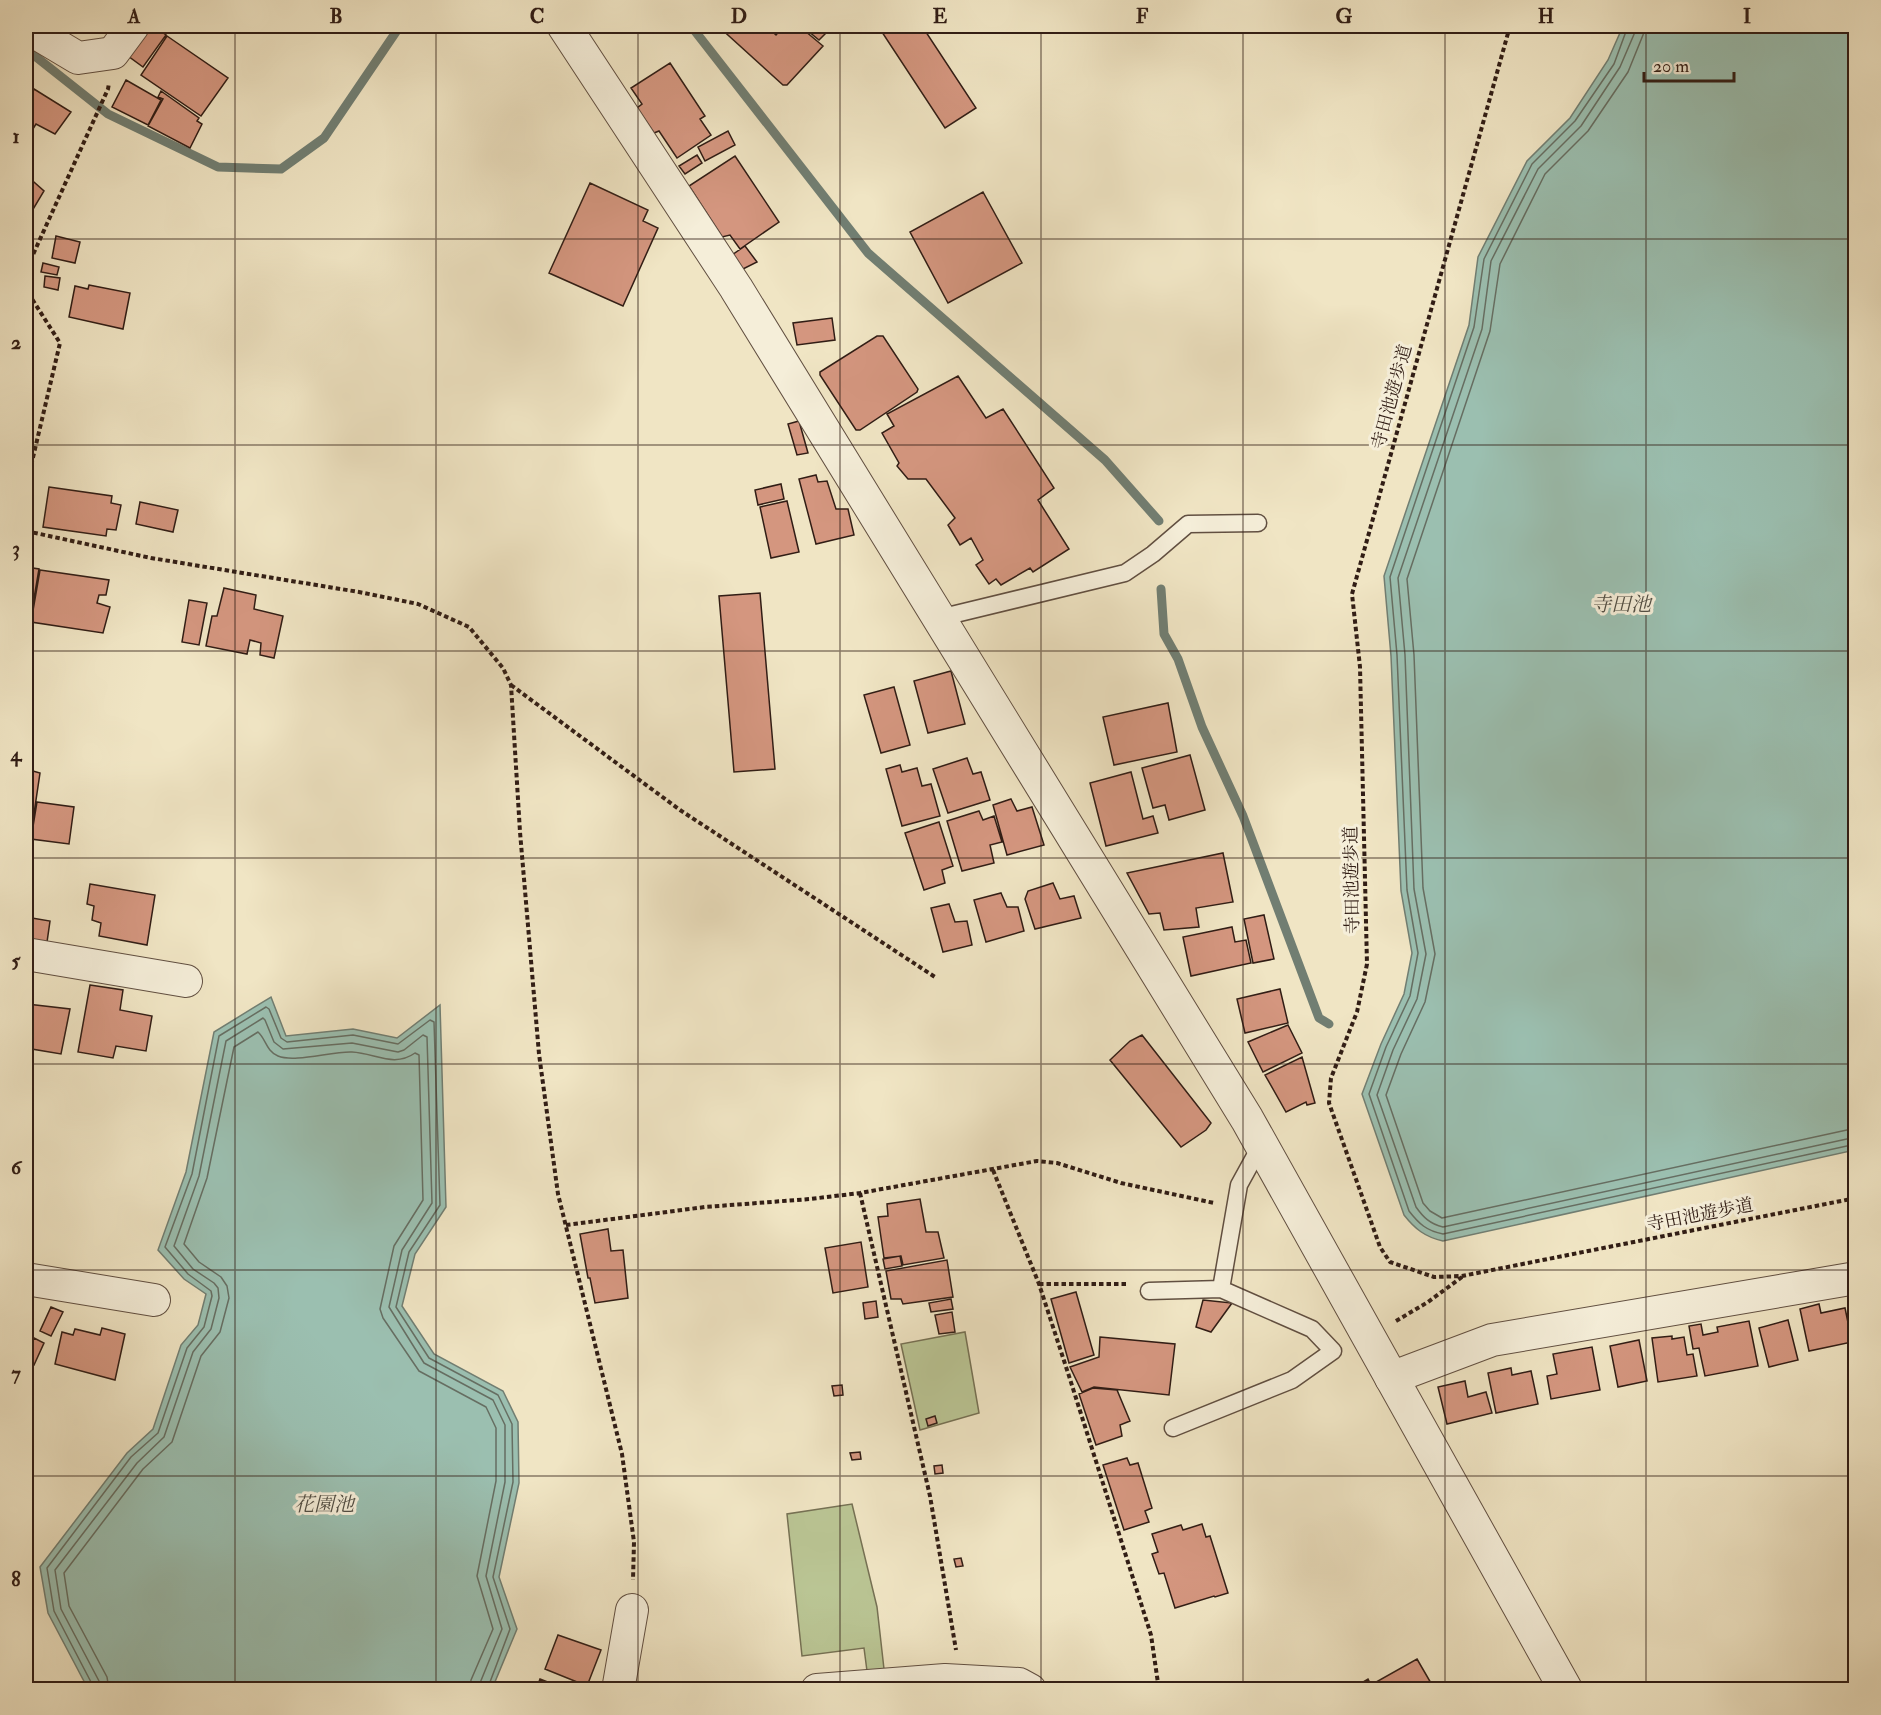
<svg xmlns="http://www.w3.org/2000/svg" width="1881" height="1715" viewBox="0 0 1881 1715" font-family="'IM FELL Double Pica','Noto Serif JP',serif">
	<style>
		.green { fill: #bac594; stroke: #767154; stroke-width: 1.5 }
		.water { fill: #9bbfb0; stroke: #717e72; stroke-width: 1.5 }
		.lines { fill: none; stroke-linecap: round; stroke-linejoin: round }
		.shore { stroke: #666e62; stroke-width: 1.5 }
		.stream { stroke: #717e72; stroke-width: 9 }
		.building { fill: #d4967f; stroke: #311d15; stroke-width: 1.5 }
		.service-casing { stroke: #614f41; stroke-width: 19 }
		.minor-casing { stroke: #614f41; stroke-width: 34 }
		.tertiary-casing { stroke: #614f41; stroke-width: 35 }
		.path { stroke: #311d15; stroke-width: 4; stroke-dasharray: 4.5 3; stroke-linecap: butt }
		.service { stroke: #f5eed9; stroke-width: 16 }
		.minor { stroke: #f5eed9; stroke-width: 32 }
		.tertiary { stroke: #f5eed9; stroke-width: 33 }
		.grid { fill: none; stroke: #311d15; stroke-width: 1.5; stroke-opacity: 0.55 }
		.labels { text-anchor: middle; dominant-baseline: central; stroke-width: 6; stroke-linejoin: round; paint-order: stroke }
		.street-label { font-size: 18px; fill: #311d15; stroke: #f5eed9 }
		.water-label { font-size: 20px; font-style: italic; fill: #514e44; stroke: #f5eed9 }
		.neatline { fill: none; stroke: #311d15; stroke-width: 2 }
		.grid-label { font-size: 20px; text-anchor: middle; font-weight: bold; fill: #311d15 }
	</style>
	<rect width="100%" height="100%" fill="#f0e5c4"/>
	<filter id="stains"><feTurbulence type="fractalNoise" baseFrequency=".00333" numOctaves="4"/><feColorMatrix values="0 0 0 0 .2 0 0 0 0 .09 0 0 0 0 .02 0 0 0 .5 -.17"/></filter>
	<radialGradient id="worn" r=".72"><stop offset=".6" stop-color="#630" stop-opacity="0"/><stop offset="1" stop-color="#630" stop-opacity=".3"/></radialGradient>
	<path class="green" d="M 965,1332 L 979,1413 L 920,1430 L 901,1344 Z
		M 852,1504 L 877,1607 L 884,1669 L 867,1671 L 864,1648 L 802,1656 L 787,1514 Z"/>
	<path class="water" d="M 1623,26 L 1855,26 L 1855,1150 L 1443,1241 C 1425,1237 1415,1229 1404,1215 L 1362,1094 L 1381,1044 L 1404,994 L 1412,953 L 1401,891 L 1391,656 L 1384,576 L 1469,325 L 1478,257 L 1527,161 L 1570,118 L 1608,60 Z
		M 271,997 L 286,1036 L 353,1029 L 397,1038 L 440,1005 L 446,1207 L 415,1254 L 402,1306 L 434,1354 L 503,1391 L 518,1422 L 519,1483 L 499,1577 L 517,1629 L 492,1689 L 86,1689 L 87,1687 L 48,1613 L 40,1567 L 127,1453 L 153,1429 L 181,1345 L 198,1325 L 206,1294 L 184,1279 L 158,1250 L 186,1172 L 214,1032 Z"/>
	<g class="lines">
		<path class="shore" d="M 1628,26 L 1614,64 L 1575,121 L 1532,164 L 1484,259 L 1474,327 L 1390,577 L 1397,655 L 1407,890 L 1418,953 L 1410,996 L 1386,1047 L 1369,1094 L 1409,1211 C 1419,1224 1427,1231 1443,1234 L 1856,1144
			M 1636,26 L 1635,32 L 1620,67 L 1581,126 L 1538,169 L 1491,261 L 1482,329 L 1398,578 L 1405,655 L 1414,889 L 1426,954 L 1417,999 L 1393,1050 L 1377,1095 L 1416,1207 C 1423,1217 1430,1224 1443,1227 L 1856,1137
			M 1645,26 L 1643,35 L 1628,72 L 1588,131 L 1545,174 L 1500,264 L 1490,331 L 1407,579 L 1414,655 L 1423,888 L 1435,954 L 1425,1002 L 1401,1054 L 1386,1095 L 1423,1203 L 1430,1211 L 1442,1218 L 1856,1128
			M 92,1690 L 92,1684 L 54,1611 L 47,1568 L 131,1457 L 158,1433 L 187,1348 L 204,1327 L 212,1296 L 211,1291 L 188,1274 L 165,1247 L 192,1174 L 219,1036 L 266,1007 L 269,1009 L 281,1038 L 287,1042 L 353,1035 L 398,1044 L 430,1020 L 434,1022 L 440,1205 L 409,1252 L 396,1307 L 429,1358 L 498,1395 L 512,1424 L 513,1482 L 493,1577 L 510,1629 L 487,1690
			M 100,1690 L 99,1681 L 61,1609 L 55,1570 L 137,1463 L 164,1437 L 193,1352 L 211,1329 L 219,1298 L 218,1288 L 214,1283 L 193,1269 L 174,1246 L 199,1176 L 226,1041 L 263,1018 L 265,1020 L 274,1042 L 283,1049 L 352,1043 L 398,1052 L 404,1050 L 423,1035 L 427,1037 L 432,1203 L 402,1250 L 389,1307 L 424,1363 L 493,1400 L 505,1425 L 505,1482 L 486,1576 L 502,1629 L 480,1683 L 479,1690
			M 109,1690 L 107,1677 L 69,1606 L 64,1573 L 143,1469 L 172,1442 L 201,1356 L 220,1332 L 229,1298 L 227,1286 L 221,1277 L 199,1262 L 184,1244 L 207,1178 L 234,1047 L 258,1032 C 266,1039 266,1051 278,1056 C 295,1063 332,1051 352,1052 C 375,1053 394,1068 415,1053 L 419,1055 L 423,1200 L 394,1246 L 380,1309 L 383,1318 L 419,1371 L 486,1407 L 496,1428 L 496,1481 L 477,1576 L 493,1629 L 471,1680 L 470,1690"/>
		<path class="stream" d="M 691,26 L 868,253 L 1105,460 L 1159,521
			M 26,49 L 108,114 L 218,167 L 281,169 L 324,138 L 400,26
			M 1161,589 L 1164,634 L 1178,659 L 1202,727 L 1243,816 L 1319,1018 L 1329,1024"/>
	</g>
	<path class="building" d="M 144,26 L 154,26 L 166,35 L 143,67 L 124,53 Z
		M 718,26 L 766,26 L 776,35 L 784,26 L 799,26 L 823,46 L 787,85 L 783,85 Z
		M 802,26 L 833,26 L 819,40 Z
		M 878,26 L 922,26 L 976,108 L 945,128 Z
		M 167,36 L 228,78 L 201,116 L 141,75 Z
		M 670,63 L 705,116 L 700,119 L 711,135 L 677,158 L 659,131 L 654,133 L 637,108 L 642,104 L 631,88 Z
		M 126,80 L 161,100 L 148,125 L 112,107 Z
		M 34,89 L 71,112 L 55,134 L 36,124 L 26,140 L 26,99 Z
		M 161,91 L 199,118 L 197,121 L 202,124 L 190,148 L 148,126 L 163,99 L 158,97 Z
		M 728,131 L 735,145 L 705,161 L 698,147 Z
		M 697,155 L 702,163 L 685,174 L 679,166 Z
		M 735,156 L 779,222 L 740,249 L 730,235 L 722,237 L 689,186 Z
		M 26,175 L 44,191 L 26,221 Z
		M 590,183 L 648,210 L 643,221 L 658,228 L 623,306 L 549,273 Z
		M 983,192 L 1022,263 L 948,303 L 910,232 Z
		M 56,236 L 80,242 L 75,263 L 52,258 Z
		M 745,246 L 757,262 L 741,270 L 732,255 Z
		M 43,263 L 59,267 L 57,275 L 41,272 Z
		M 45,276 L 60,278 L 58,290 L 44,287 Z
		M 89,285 L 130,293 L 123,329 L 69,317 L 75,286 L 88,289 Z
		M 832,318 L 835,340 L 797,345 L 793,323 Z
		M 877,336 L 883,336 L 918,389 L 917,392 L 860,430 L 856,430 L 820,375 L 820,372 Z
		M 958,376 L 986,418 L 1003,409 L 1054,488 L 1038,500 L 1069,549 L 1033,572 L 1030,568 L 1001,585 L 996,579 L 989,584 L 976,565 L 983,560 L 971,538 L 960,545 L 948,525 L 955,518 L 926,479 L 908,479 L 897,466 L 899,463 L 882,433 L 894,426 L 887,414 Z
		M 799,421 L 808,453 L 797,455 L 788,424 Z
		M 816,475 L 818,482 L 827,481 L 836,509 L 848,509 L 854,535 L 816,544 L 799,479 Z
		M 781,484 L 784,499 L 758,505 L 755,490 Z
		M 49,487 L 112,496 L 111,503 L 121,505 L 116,530 L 107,529 L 106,536 L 43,527 Z
		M 787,501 L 799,552 L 771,558 L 760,507 Z
		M 140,502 L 178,510 L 173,532 L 136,524 Z
		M 26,567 L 39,569 L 30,622 L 26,621 Z
		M 40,570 L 109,580 L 106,595 L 99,595 L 97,603 L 110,607 L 103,633 L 31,622 Z
		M 224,588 L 256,595 L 254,609 L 283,616 L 274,658 L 260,655 L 261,643 L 250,640 L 247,654 L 206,646 L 212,616 L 217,616 Z
		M 760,593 L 775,769 L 734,772 L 719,596 Z
		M 189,600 L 207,603 L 199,645 L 182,642 Z
		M 951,671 L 965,724 L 928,733 L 914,681 Z
		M 894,687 L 910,745 L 881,753 L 864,695 Z
		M 1168,703 L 1177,752 L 1114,765 L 1103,717 Z
		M 1190,755 L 1205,810 L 1169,820 L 1165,805 L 1153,808 L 1142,768 Z
		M 967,758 L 973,774 L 981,772 L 990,800 L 948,813 L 933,769 Z
		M 900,765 L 902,772 L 917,768 L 922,786 L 931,784 L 940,816 L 902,826 L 886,769 Z
		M 26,769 L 40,773 L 29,847 L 26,846 Z
		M 1131,772 L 1143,819 L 1153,816 L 1158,833 L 1106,846 L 1090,783 Z
		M 1011,799 L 1017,811 L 1032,807 L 1044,845 L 1007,855 L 993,805 Z
		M 37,802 L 74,807 L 69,844 L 31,839 Z
		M 979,811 L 983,820 L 994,816 L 1002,842 L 990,845 L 994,863 L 962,871 L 947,821 Z
		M 939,822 L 953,866 L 942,870 L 945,883 L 924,890 L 905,833 Z
		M 1223,853 L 1233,902 L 1196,908 L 1199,927 L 1164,930 L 1160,913 L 1149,914 L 1127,873 Z
		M 1053,883 L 1060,899 L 1074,896 L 1081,918 L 1035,929 L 1025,899 L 1028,891 Z
		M 90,884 L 155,895 L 147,945 L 99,936 L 101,923 L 92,920 L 94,906 L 87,904 Z
		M 1001,893 L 1007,907 L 1018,907 L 1024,931 L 986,942 L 974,900 Z
		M 949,904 L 955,922 L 967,921 L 972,945 L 943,952 L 931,908 Z
		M 1264,915 L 1274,959 L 1253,963 L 1244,919 Z
		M 26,917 L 50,921 L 46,949 L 26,945 Z
		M 1232,927 L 1235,942 L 1246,940 L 1251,963 L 1191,976 L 1183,937 Z
		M 90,985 L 123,990 L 120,1010 L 152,1016 L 146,1051 L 116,1046 L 113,1058 L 78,1052 Z
		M 1280,989 L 1288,1023 L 1245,1033 L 1237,999 Z
		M 27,1004 L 70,1009 L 61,1054 L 26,1048 Z
		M 1288,1025 L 1302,1053 L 1263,1072 L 1248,1042 Z
		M 1142,1035 L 1211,1123 L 1206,1130 L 1181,1147 L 1110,1060 L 1130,1041 Z
		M 1302,1057 L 1315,1103 L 1307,1105 L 1306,1102 L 1286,1112 L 1265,1075 Z
		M 920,1199 L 926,1232 L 938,1232 L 944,1258 L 903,1265 L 901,1256 L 884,1258 L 878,1217 L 888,1216 L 887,1204 Z
		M 608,1229 L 611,1251 L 623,1250 L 628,1298 L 595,1303 L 590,1278 L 588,1278 L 580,1234 Z
		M 861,1242 L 868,1287 L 833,1293 L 825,1248 Z
		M 900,1256 L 902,1266 L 885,1269 L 883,1259 Z
		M 947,1260 L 953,1297 L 903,1304 L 901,1299 L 891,1299 L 886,1271 Z
		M 1076,1292 L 1094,1355 L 1069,1363 L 1051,1299 Z
		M 951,1299 L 953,1309 L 931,1312 L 929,1303 Z
		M 1856,1299 L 1856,1330 L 1851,1300 Z
		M 1203,1300 L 1232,1303 L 1211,1332 L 1196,1327 Z
		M 876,1301 L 878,1317 L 865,1319 L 863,1303 Z
		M 1819,1304 L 1821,1313 L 1845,1308 L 1852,1342 L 1809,1351 L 1800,1309 Z
		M 51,1307 L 63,1312 L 51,1336 L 40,1331 Z
		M 952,1312 L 955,1332 L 939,1334 L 935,1315 Z
		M 1788,1320 L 1798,1360 L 1769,1367 L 1759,1328 Z
		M 1749,1321 L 1758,1366 L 1705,1376 L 1699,1348 L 1693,1349 L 1689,1326 L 1701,1324 L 1703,1335 L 1718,1332 L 1717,1327 Z
		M 102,1328 L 125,1334 L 115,1380 L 55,1364 L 62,1332 L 73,1335 L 75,1329 L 100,1335 Z
		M 1672,1336 L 1672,1339 L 1684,1337 L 1687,1355 L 1693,1354 L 1697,1376 L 1658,1382 L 1652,1338 Z
		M 1100,1337 L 1175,1344 L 1169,1395 L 1094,1387 L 1082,1392 L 1070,1367 L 1099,1357 Z
		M 34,1338 L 44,1343 L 34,1365 L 26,1361 L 26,1357 Z
		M 1639,1340 L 1647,1381 L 1618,1387 L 1610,1346 Z
		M 1592,1347 L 1600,1390 L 1551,1399 L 1547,1376 L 1557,1374 L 1553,1354 Z
		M 1511,1368 L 1512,1375 L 1531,1371 L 1538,1404 L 1496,1413 L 1488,1373 Z
		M 1465,1381 L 1468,1397 L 1486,1392 L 1492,1413 L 1447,1424 L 1438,1387 Z
		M 842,1385 L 843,1395 L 834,1396 L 832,1386 Z
		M 1093,1388 L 1117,1390 L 1130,1421 L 1120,1425 L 1122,1436 L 1096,1445 L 1079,1394 Z
		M 935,1416 L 937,1423 L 928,1426 L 926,1419 Z
		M 860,1452 L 861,1459 L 852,1460 L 850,1453 Z
		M 1127,1458 L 1130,1465 L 1138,1463 L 1152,1508 L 1145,1511 L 1149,1522 L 1124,1530 L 1103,1465 Z
		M 942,1465 L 943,1473 L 935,1474 L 934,1466 Z
		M 1202,1524 L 1206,1537 L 1210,1536 L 1228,1593 L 1215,1597 L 1214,1596 L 1175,1608 L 1164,1573 L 1159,1574 L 1152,1554 L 1158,1552 L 1152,1534 L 1181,1525 L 1183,1530 Z
		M 961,1558 L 963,1566 L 956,1567 L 954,1559 Z
		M 558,1635 L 601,1650 L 587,1686 L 545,1669 Z
		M 1417,1659 L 1435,1690 L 1354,1690 L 1353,1688 L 1368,1679 L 1371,1685 Z
		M 540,1679 L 568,1690 L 536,1690 Z"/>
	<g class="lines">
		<g class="service-casing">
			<path id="service" d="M 939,618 L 1125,573 L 1153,554 L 1188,524 L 1258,523
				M 1221,1289 L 1239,1185 L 1261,1145
				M 1149,1291 L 1221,1289 L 1312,1329 L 1333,1351 L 1292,1380 L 1173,1428"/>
		</g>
		<g class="minor-casing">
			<path id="minor" d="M 26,27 L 78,58 L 113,53 L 133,26
				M 26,954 L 186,981
				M 26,1279 L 154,1300
				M 1391,1378 L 1492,1340 L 1856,1278
				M 618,1690 L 632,1610
				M 817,1690 L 945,1680 L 1019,1684 L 1030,1690"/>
		</g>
		<g class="tertiary-casing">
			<path id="tertiary" d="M 564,26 L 736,288 L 1247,1119 L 1566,1690"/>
		</g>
		<path class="path" d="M 1510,26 L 1352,594 L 1360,667 L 1367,964 L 1357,1012 L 1331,1078 L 1329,1103 L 1380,1247 L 1390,1262 L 1434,1277 L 1462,1276 L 1856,1198
			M 26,487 L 60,343 L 27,291 L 31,259 L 108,89 L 109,83
			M 26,531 L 151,558 L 359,592 L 418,604 L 469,627 L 503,668 L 511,685 L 520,832 L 539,1054 L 558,1194 L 622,1454 L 634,1542 L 633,1580
			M 511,685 L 680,810 L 935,977
			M 993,1170 L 1039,1284 L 1069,1376 L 1151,1635 L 1159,1690
			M 860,1193 L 930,1496 L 956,1650
			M 566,1225 L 705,1207 L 810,1199 L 860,1193 L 1037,1161 L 1057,1163 L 1121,1183 L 1214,1203
			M 1039,1284 L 1128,1284
			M 1396,1321 L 1428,1302 L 1462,1277"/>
		<use href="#service" class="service"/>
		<use href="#minor" class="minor"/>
		<use href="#tertiary" class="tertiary"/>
	</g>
	<path class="grid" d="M 235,26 L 235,1690M 436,26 L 436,1690M 638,26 L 638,1690M 840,26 L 840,1690M 1041,26 L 1041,1690M 1243,26 L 1243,1690M 1445,26 L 1445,1690M 1646,26 L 1646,1690M 26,239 L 1856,239M 26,445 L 1856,445M 26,651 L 1856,651M 26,858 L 1856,858M 26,1064 L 1856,1064M 26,1270 L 1856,1270M 26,1476 L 1856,1476"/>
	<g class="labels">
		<g class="street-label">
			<text transform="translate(1392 397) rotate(-75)">寺田池遊歩道</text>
			<text transform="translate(1352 880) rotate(-91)">寺田池遊歩道</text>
			<text transform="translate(1700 1215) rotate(-11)">寺田池遊歩道</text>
		</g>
		<g class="water-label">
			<text x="1621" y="604">寺田池</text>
			<text x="324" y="1504">花園池</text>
		</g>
	</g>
	<rect width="1881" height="1715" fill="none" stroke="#f0e5c4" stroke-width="66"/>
	<path d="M1644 72v9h90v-9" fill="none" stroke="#311d15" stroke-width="3"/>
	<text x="1653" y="72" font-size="18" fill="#311d15" stroke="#f5eed9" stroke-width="4.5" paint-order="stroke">20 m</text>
	<rect x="33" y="33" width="1815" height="1649" class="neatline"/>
	<g class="grid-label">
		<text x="134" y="23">A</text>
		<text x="336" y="23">B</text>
		<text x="537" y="23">C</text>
		<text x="739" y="23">D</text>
		<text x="940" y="23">E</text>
		<text x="1142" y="23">F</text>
		<text x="1344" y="23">G</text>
		<text x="1546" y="23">H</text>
		<text x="1747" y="23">I</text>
		<text x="16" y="143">1</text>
		<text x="16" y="349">2</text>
		<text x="16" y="555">3</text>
		<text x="16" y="761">4</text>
		<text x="16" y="967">5</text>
		<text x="16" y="1174">6</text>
		<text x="16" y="1380">7</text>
		<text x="16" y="1586">8</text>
	</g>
	<rect width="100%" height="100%" filter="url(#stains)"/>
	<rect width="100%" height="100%" fill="url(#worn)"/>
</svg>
